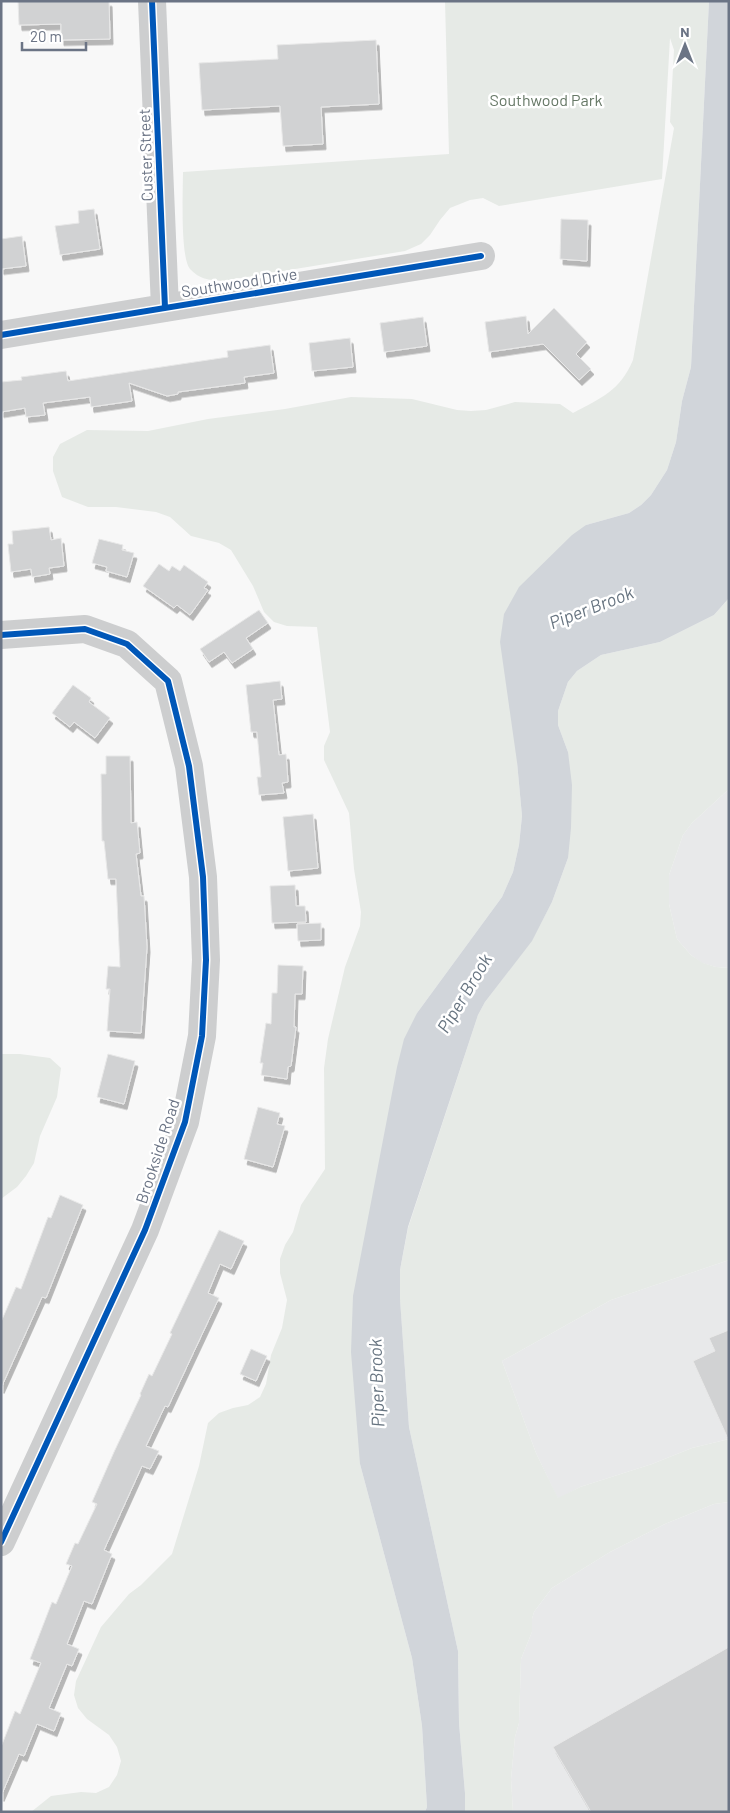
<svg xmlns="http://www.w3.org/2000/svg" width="730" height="1813" viewBox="0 0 730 1813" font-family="Barlow,sans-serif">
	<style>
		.built { fill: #e8e9ea }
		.green { fill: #e6eae6 }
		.water { fill: #d1d5da }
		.building { fill: #d1d2d3; stroke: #e8e8e8; filter: url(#shadow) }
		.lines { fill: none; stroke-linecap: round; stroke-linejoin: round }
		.minor { stroke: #cdcecf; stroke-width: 28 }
		.cycleway-casing { stroke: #fff; stroke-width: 9 }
		.cycleway { stroke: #0057b8; stroke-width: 6 }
		.labels { text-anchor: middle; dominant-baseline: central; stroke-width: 5; stroke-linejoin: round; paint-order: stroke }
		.park-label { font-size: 16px; fill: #667866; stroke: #fff }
		.street-label { font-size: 16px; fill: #6b7485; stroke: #fff }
		.water-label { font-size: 18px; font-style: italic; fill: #677480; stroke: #fff }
	</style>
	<defs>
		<filter id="shadow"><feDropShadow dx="3" dy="5.5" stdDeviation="0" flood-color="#0004"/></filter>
	</defs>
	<rect width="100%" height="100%" fill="#f8f8f8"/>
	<path class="built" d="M 729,789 L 729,968 L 716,967 L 702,963 L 691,955 L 677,939 L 669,904 L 669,875 L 683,835 L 692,823 Z
		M 729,1260 L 729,1439 L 692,1448 L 652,1464 L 580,1487 L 558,1499 L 536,1453 L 502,1361 L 611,1300 Z
		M 729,1502 L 729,1812 L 513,1812 L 511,1779 L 515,1737 L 519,1723 L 521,1659 L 532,1632 L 532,1619 L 534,1612 L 552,1588 L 610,1552 L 665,1524 L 714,1504 Z"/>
	<path class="green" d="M 445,1 L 709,1 L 691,367 L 682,401 L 676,442 L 667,470 L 651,495 L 641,505 L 629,513 L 586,525 L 517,762 L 522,816 L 519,845 L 513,872 L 502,897 L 417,1013 L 360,1464 L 412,1658 L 422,1726 L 427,1807 L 425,1812 L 31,1812 L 51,1796 L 81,1792 L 96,1793 L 109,1787 L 117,1775 L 121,1761 L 117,1747 L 109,1735 L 87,1719 L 78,1708 L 74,1695 L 76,1681 L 101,1627 L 129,1594 L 141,1585 L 172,1554 L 199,1466 L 208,1423 L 219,1413 L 233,1408 L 248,1405 L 260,1397 L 266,1384 L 271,1355 L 282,1328 L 287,1300 L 280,1273 L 280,1259 L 285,1245 L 293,1232 L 301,1205 L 325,1169 L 324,1068 L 328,1039 L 345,967 L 360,926 L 361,912 L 354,869 L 349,813 L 324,760 L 324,746 L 330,732 L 317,627 L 287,626 L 274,622 L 264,612 L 253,586 L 231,550 L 219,543 L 191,536 L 170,517 L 156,512 L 116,507 L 88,507 L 62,497 L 53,471 L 53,457 L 60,444 L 87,430 L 148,431 L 208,419 L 285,409 L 351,397 L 412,399 L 457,410 L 471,411 L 486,410 L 515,402 L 560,404 L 573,413 C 601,398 620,391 633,360 L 674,128 L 670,122 L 674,50 L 670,38 L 662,179 L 499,206 L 483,198 L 470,200 L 450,208 L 440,220 L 430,235 L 421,244 L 405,251 L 222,281 C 209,280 199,279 190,269 C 180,257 183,190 183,172 L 449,154 Z
		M 729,598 L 729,789 L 692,823 L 683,835 L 669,875 L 669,904 L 677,939 L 691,955 L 703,963 L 716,967 L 729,968 L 729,1260 L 611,1300 L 502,1361 L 536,1453 L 558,1498 L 580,1487 L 652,1464 L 692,1448 L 729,1439 L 729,1502 L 714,1504 L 665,1524 L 610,1552 L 552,1588 L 534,1612 L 532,1619 L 532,1632 L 521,1659 L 519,1723 L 515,1737 L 511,1779 L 513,1812 L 465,1812 L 465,1793 L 459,1723 L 458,1651 L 409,1427 L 400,1300 L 400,1270 L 408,1228 L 478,1015 L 485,1002 L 532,940 L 552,902 L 568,858 L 568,752 L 558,725 L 558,711 L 568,682 L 577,671 L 601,655 L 660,642 L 714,615 Z
		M 1,1054 L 20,1054 L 50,1058 L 61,1068 L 57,1097 L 40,1136 L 34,1163 L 26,1176 L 17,1187 L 1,1199 Z"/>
	<path class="water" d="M 709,1 L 729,1 L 729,598 L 714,615 L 660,642 L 601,655 L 577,671 L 568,682 L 558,711 L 558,725 L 568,752 L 572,785 L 571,828 L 568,858 L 552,902 L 532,941 L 485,1002 L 478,1015 L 408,1227 L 400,1270 L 400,1299 L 409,1427 L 458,1651 L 459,1723 L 465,1793 L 465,1812 L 425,1812 L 427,1807 L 422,1726 L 412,1658 L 360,1464 L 351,1352 L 353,1296 L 397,1067 L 404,1039 L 417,1013 L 502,897 L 513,872 L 519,845 L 522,816 L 517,762 L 500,642 L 504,614 L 519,587 L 572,535 L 586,525 L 629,513 L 641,505 L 651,495 L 667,470 L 676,442 L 682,401 L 691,367 Z"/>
	<path class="building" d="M 18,1 L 109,1 L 110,39 L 61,40 L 61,24 L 19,25 Z
		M 376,40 L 379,104 L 321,107 L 323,144 L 283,146 L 280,106 L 202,110 L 199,63 L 278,59 L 277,45 Z
		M 94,209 L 100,249 L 60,255 L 55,226 L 79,223 L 78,211 Z
		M 561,219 L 588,220 L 587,261 L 560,259 Z
		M 22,236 L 26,266 L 1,269 L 1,239 Z
		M 554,308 L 587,342 L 576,354 L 591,369 L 579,380 L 543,344 L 489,352 L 485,322 L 526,316 L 528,334 Z
		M 423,317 L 427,346 L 384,352 L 380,323 Z
		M 350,338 L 353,367 L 312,371 L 309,343 Z
		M 270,345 L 274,373 L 244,377 L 245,383 L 178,392 L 178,394 L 167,396 L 129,383 L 132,401 L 91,407 L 90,397 L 43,403 L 45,415 L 26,417 L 25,408 L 1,412 L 1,382 L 22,380 L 21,377 L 66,371 L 68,381 L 228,357 L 227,351 Z
		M 49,527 L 51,540 L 61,538 L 64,566 L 49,568 L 50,574 L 32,577 L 31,569 L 11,572 L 8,544 L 13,544 L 12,531 Z
		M 99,539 L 123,545 L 122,550 L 134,553 L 127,577 L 106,571 L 107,567 L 92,563 Z
		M 159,564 L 169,571 L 172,566 L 180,571 L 184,565 L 208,582 L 204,588 L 208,590 L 190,615 L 177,605 L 174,608 L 143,586 Z
		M 259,610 L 268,623 L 246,638 L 253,649 L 232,663 L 224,652 L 209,662 L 200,649 Z
		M 280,681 L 282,699 L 273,700 L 279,755 L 286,754 L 288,782 L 282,783 L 284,793 L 259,795 L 257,777 L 261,777 L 257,732 L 251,732 L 246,685 Z
		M 73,685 L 91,698 L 89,702 L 110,718 L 95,738 L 74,722 L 70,727 L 52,713 Z
		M 106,756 L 130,756 L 131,823 L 137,822 L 140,853 L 136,854 L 141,896 L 144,896 L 147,947 L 141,1033 L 107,1031 L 110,989 L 106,989 L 108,966 L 120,967 L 116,879 L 108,879 L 104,841 L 102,841 L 101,774 L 106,774 Z
		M 313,814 L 318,868 L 288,871 L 283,817 Z
		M 295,885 L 296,906 L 305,906 L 306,922 L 272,923 L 270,886 Z
		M 321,923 L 321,940 L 298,941 L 297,924 Z
		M 278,965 L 303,966 L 302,994 L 295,994 L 294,1027 L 296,1027 L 291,1066 L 288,1067 L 287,1079 L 261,1075 L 263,1063 L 260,1063 L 266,1023 L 271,1024 L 272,993 L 277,993 Z
		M 108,1054 L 135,1061 L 124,1104 L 97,1097 Z
		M 258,1107 L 280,1113 L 277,1124 L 285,1126 L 273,1167 L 244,1159 Z
		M 60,1195 L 83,1205 L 46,1298 L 42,1297 L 1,1388 L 1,1322 L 16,1287 L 21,1289 L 48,1217 L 51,1218 Z
		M 219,1230 L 244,1241 L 231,1269 L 220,1264 L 208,1293 L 219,1298 L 168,1407 L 165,1406 L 146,1446 L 159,1451 L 150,1469 L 142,1466 L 104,1550 L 112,1554 L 92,1604 L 84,1601 L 67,1644 L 79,1649 L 72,1666 L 67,1664 L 49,1708 L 61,1713 L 54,1731 L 37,1724 L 24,1756 L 19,1754 L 1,1796 L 1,1747 L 15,1711 L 20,1714 L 41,1663 L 30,1659 L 52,1602 L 56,1604 L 72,1566 L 66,1564 L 75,1543 L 78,1544 L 97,1504 L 92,1502 L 114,1452 L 141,1395 L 140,1394 L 149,1374 L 152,1376 L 172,1334 L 170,1333 Z
		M 729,1330 L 729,1441 L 693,1361 L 715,1351 L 709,1338 Z
		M 251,1349 L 267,1356 L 256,1381 L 240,1374 Z
		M 729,1647 L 729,1812 L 591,1812 L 553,1747 Z"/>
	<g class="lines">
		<path class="minor" d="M 152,1 L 165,308
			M 1,335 L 481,256
			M 1,635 L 85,629 L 127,644 L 168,681 L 189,766 L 203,877 L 206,960 L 202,1036 L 185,1122 L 145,1230 L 1,1542"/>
		<g class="cycleway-casing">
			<path id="cycleway" d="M 152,1 L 165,308
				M 1,335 L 481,256
				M 1,635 L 85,629 L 127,644 L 168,681 L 189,766 L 203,877 L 206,960 L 202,1036 L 185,1122 L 145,1230 L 1,1542"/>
		</g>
		<use href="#cycleway" class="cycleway"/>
	</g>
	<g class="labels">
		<g class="park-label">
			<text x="546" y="99">Southwood Park</text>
		</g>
		<g class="street-label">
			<text transform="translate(145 155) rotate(-92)">Custer Street</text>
			<text transform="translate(239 282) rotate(-9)">Southwood Drive</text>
			<text transform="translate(157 1151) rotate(-72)">Brookside Road</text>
		</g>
		<g class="water-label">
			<text transform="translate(591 607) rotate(-21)">Piper Brook</text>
			<text transform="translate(464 993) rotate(-59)">Piper Brook</text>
			<text transform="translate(376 1383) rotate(-92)">Piper Brook</text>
		</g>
	</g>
	<rect width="730" height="1813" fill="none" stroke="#6b7485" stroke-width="5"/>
	<g transform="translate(685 45)" stroke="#ffffff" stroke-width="4" paint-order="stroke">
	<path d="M0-4L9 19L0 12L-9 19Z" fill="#6b7485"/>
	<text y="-8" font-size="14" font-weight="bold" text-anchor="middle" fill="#6b7485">N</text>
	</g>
	<path d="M22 42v8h64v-8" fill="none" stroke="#6b7485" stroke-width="2.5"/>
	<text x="30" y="42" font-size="15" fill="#6b7485" stroke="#ffffff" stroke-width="4" paint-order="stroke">20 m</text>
</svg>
